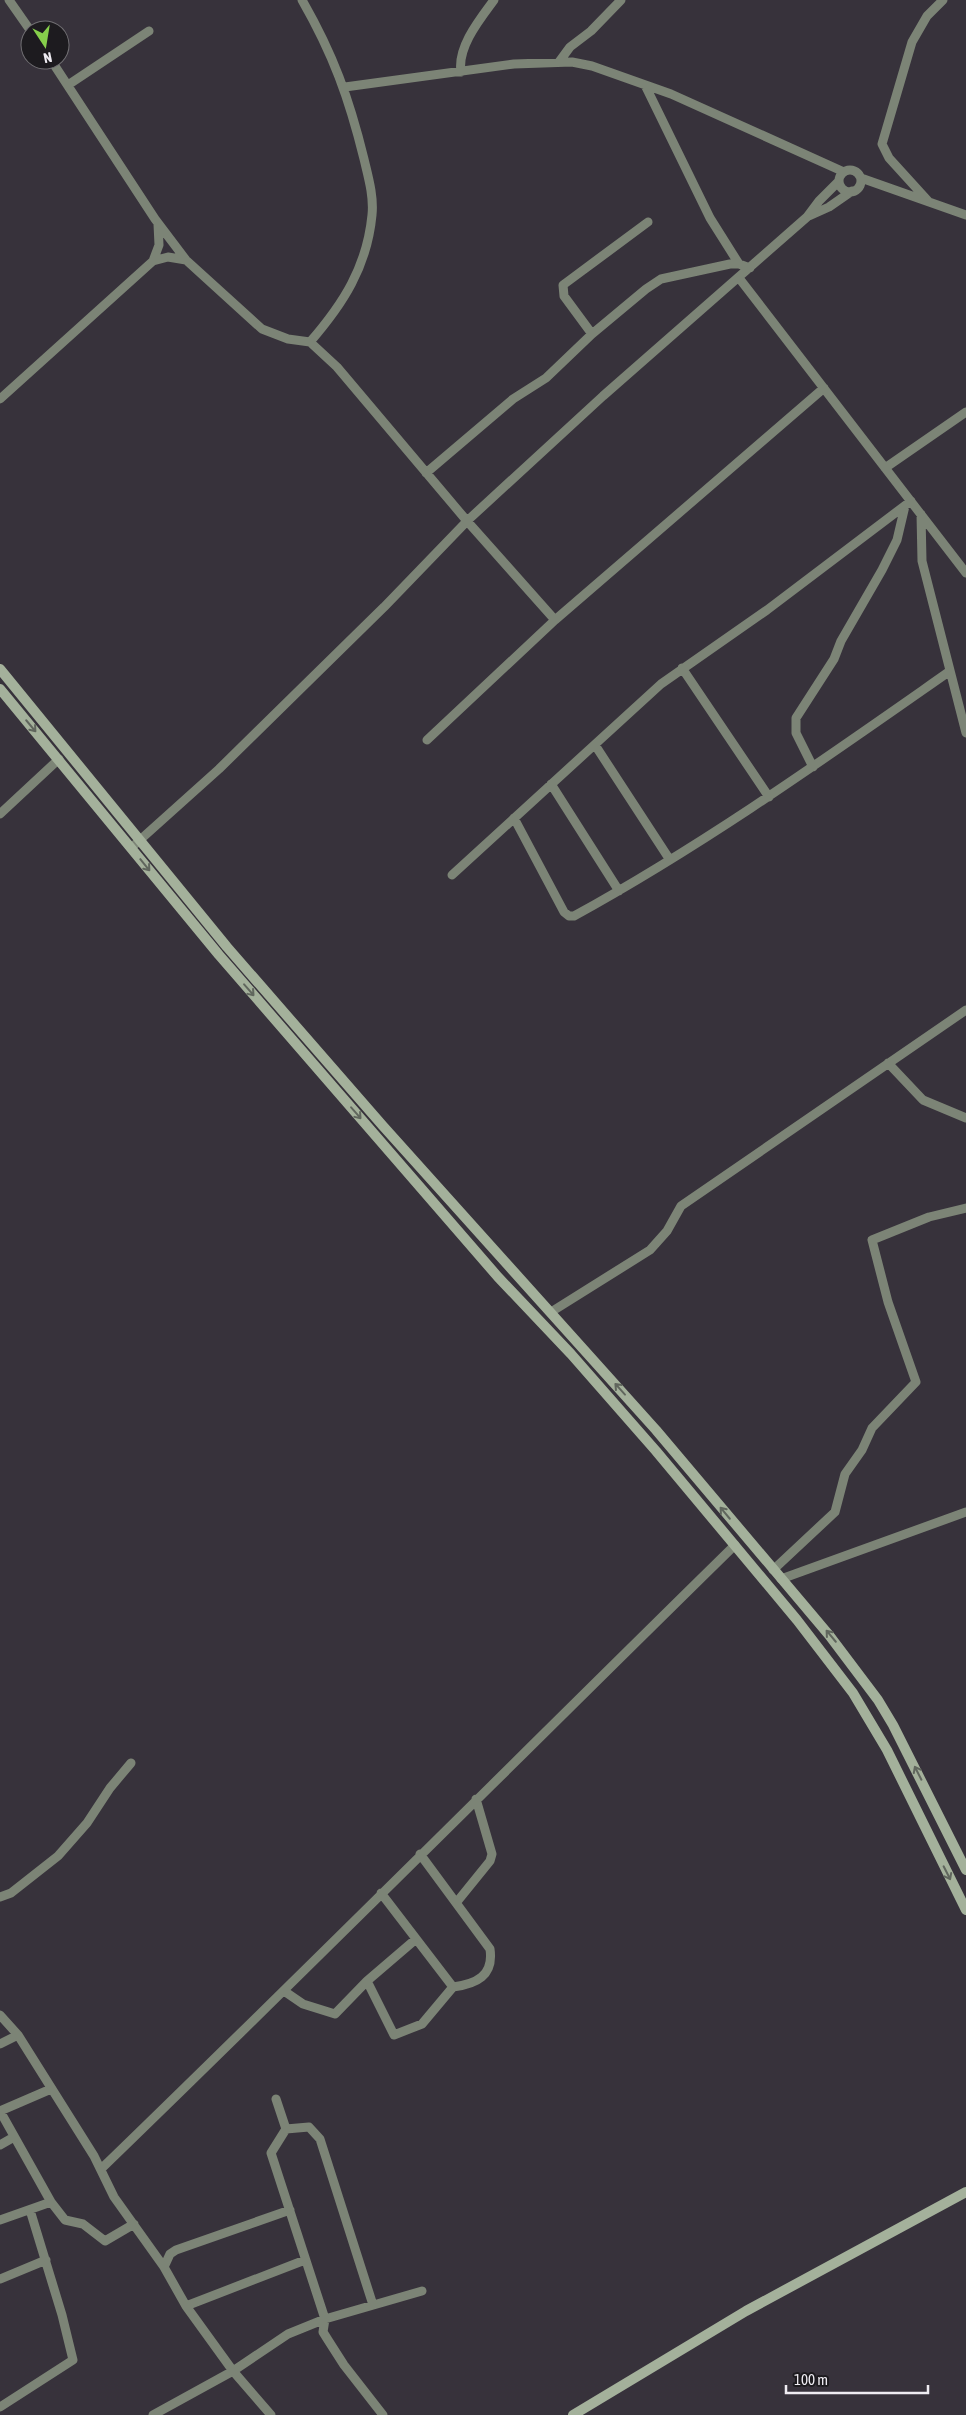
<svg xmlns="http://www.w3.org/2000/svg" width="966" height="2415" viewBox="0 0 966 2415" font-family="'Asap Condensed',sans-serif">
	<style>
		.lines { fill: none; stroke-linecap: round; stroke-linejoin: round }
		.street { stroke: #7c8476; stroke-width: 9 }
		.secondary { stroke: #a4b19b; stroke-width: 10 }
		.oneway { stroke: #60665d }
	</style>
	<rect width="100%" height="100%" fill="#37323b"/>
	<g class="lines">
		<path class="street" d="M 9,0 L 30,30
			M 302,0 C 333,54 349,98 364,159 C 368,176 374,196 372,215 C 367,267 343,304 310,342
			M 51,60 L 155,219 L 186,260 L 262,329 L 288,339 L 310,342 L 337,367 L 467,521 L 555,620
			M 559,62 L 570,47 L 591,31 L 621,0
			M 461,72 C 457,47 480,19 494,0
			M 68,85 L 149,31
			M 645,85 L 710,218 L 739,264
			M 345,87 L 514,64 L 572,62 L 592,66 L 671,94 L 844,172
			M839 181a11 11 0 1 1 22 0a11 11 0 1 1-22 0Z
			M 861,178 L 966,215
			M 929,202 L 889,158 L 882,144 L 912,42 L 927,16 L 943,0
			M 809,216 L 829,207 L 852,191
			M 153,261 L 159,245 L 158,224
			M 739,278 L 966,573
			M 592,334 L 564,296 L 563,285 L 648,222
			M 0,399 L 153,261 L 168,257 L 186,260
			M 885,468 L 966,412
			M 426,473 L 513,399 L 546,378 L 592,334 L 646,289 L 661,279 L 730,264 L 739,264 L 750,268
			M 921,514 L 922,561 L 966,733
			M 682,668 L 769,797
			M 427,740 L 555,620 L 824,388
			M 595,745 L 670,860
			M 813,767 L 796,733 L 796,718 L 834,659 L 841,641 L 882,570 L 897,540 L 905,506
			M 551,784 L 619,891
			M 0,814 L 59,759
			M 514,818 L 564,912 L 569,916 L 574,916 C 705,844 827,757 950,671
			M 131,848 L 219,769 L 384,607 L 467,521 L 603,396 L 807,217 L 819,201 L 839,181
			M 452,875 L 661,684 L 767,610 L 911,501
			M 888,1063 L 923,1100 L 966,1118
			M 551,1312 L 650,1250 L 667,1231 L 681,1206 L 966,1010
			M 773,1570 L 835,1512 L 845,1474 L 862,1450 L 872,1428 L 916,1382 L 888,1302 L 872,1240 L 929,1217 L 966,1208
			M 781,1579 L 966,1512
			M 381,1893 L 453,1987
			M 0,1897 L 11,1893 L 58,1856 L 87,1823 L 110,1788 L 131,1763
			M 456,1903 L 490,1861 L 492,1854 L 476,1799
			M 367,1981 L 394,2035 L 422,2024 L 453,1987 C 476,1984 494,1976 490,1949 L 420,1854
			M 284,1991 L 303,2004 L 335,2014 L 367,1981 L 416,1939
			M 0,2015 L 18,2035 L 94,2156 L 114,2197 L 164,2267 L 186,2306 L 233,2371 L 271,2415
			M 0,2044 L 18,2035
			M 276,2099 L 286,2129
			M 0,2111 L 51,2202 L 65,2220 L 83,2224 L 105,2241 L 134,2224
			M 0,2111 L 51,2089
			M 286,2129 L 271,2153 L 325,2319 L 323,2332 L 328,2340 L 344,2365 L 383,2415
			M 286,2129 L 309,2127 L 320,2139 L 373,2305
			M 0,2145 L 14,2137
			M 101,2169 C 314,1963 523,1753 735,1545
			M 0,2220 L 51,2202
			M 164,2267 L 170,2254 L 176,2250 L 290,2210
			M 0,2279 L 46,2260
			M 186,2306 L 305,2260
			M 0,2407 L 73,2360 L 62,2315 L 30,2210
			M 153,2415 L 233,2371 L 288,2334 L 325,2319 L 422,2291"/>
		<path class="secondary" d="M 0,669 L 227,947 L 383,1126 L 656,1430 L 829,1635 L 878,1700 L 893,1725 L 966,1870
			M 0,689 L 219,955 L 498,1277 L 571,1354 L 656,1451 L 797,1620 L 853,1693 L 887,1750 L 966,1910
			M 573,2415 L 746,2311 L 966,2192"/>
	</g>
	<defs><path id="oneway-shaft" d="M-6 0H5M1.5-3L5.5 0L1.5 3" fill="none" stroke-width="1.6" stroke-linecap="round" stroke-linejoin="round" transform="scale(1.25)"/></defs>
	<g class="oneway">
		<use href="#oneway-shaft" transform="translate(31 726) rotate(50)"/>
		<use href="#oneway-shaft" transform="translate(145 865) rotate(51)"/>
		<use href="#oneway-shaft" transform="translate(249 990) rotate(49)"/>
		<use href="#oneway-shaft" transform="translate(356 1113) rotate(49)"/>
		<use href="#oneway-shaft" transform="translate(620 1389) rotate(-132)"/>
		<use href="#oneway-shaft" transform="translate(725 1513) rotate(-130)"/>
		<use href="#oneway-shaft" transform="translate(831 1636) rotate(-130)"/>
		<use href="#oneway-shaft" transform="translate(918 1773) rotate(-117)"/>
		<use href="#oneway-shaft" transform="translate(947 1873) rotate(63)"/>
	</g>
	<g transform="translate(45 45) rotate(168)"><circle r="24" fill="#1d1b1f" stroke="#716f73"/>
	<path d="M0-4L9 19L0 12L-9 19Z" fill="#86cf4b"/>
	<text y="-8" font-size="14" font-weight="bold" text-anchor="middle" fill="#efecf2">N</text>
	</g>
	<path d="M786 2385v8h142v-8" fill="none" stroke="#efecf2" stroke-width="2.5"/>
	<text x="794" y="2385" font-size="15" fill="#efecf2" stroke="#1d1b1f" stroke-width="4" paint-order="stroke">100 m</text>
</svg>
